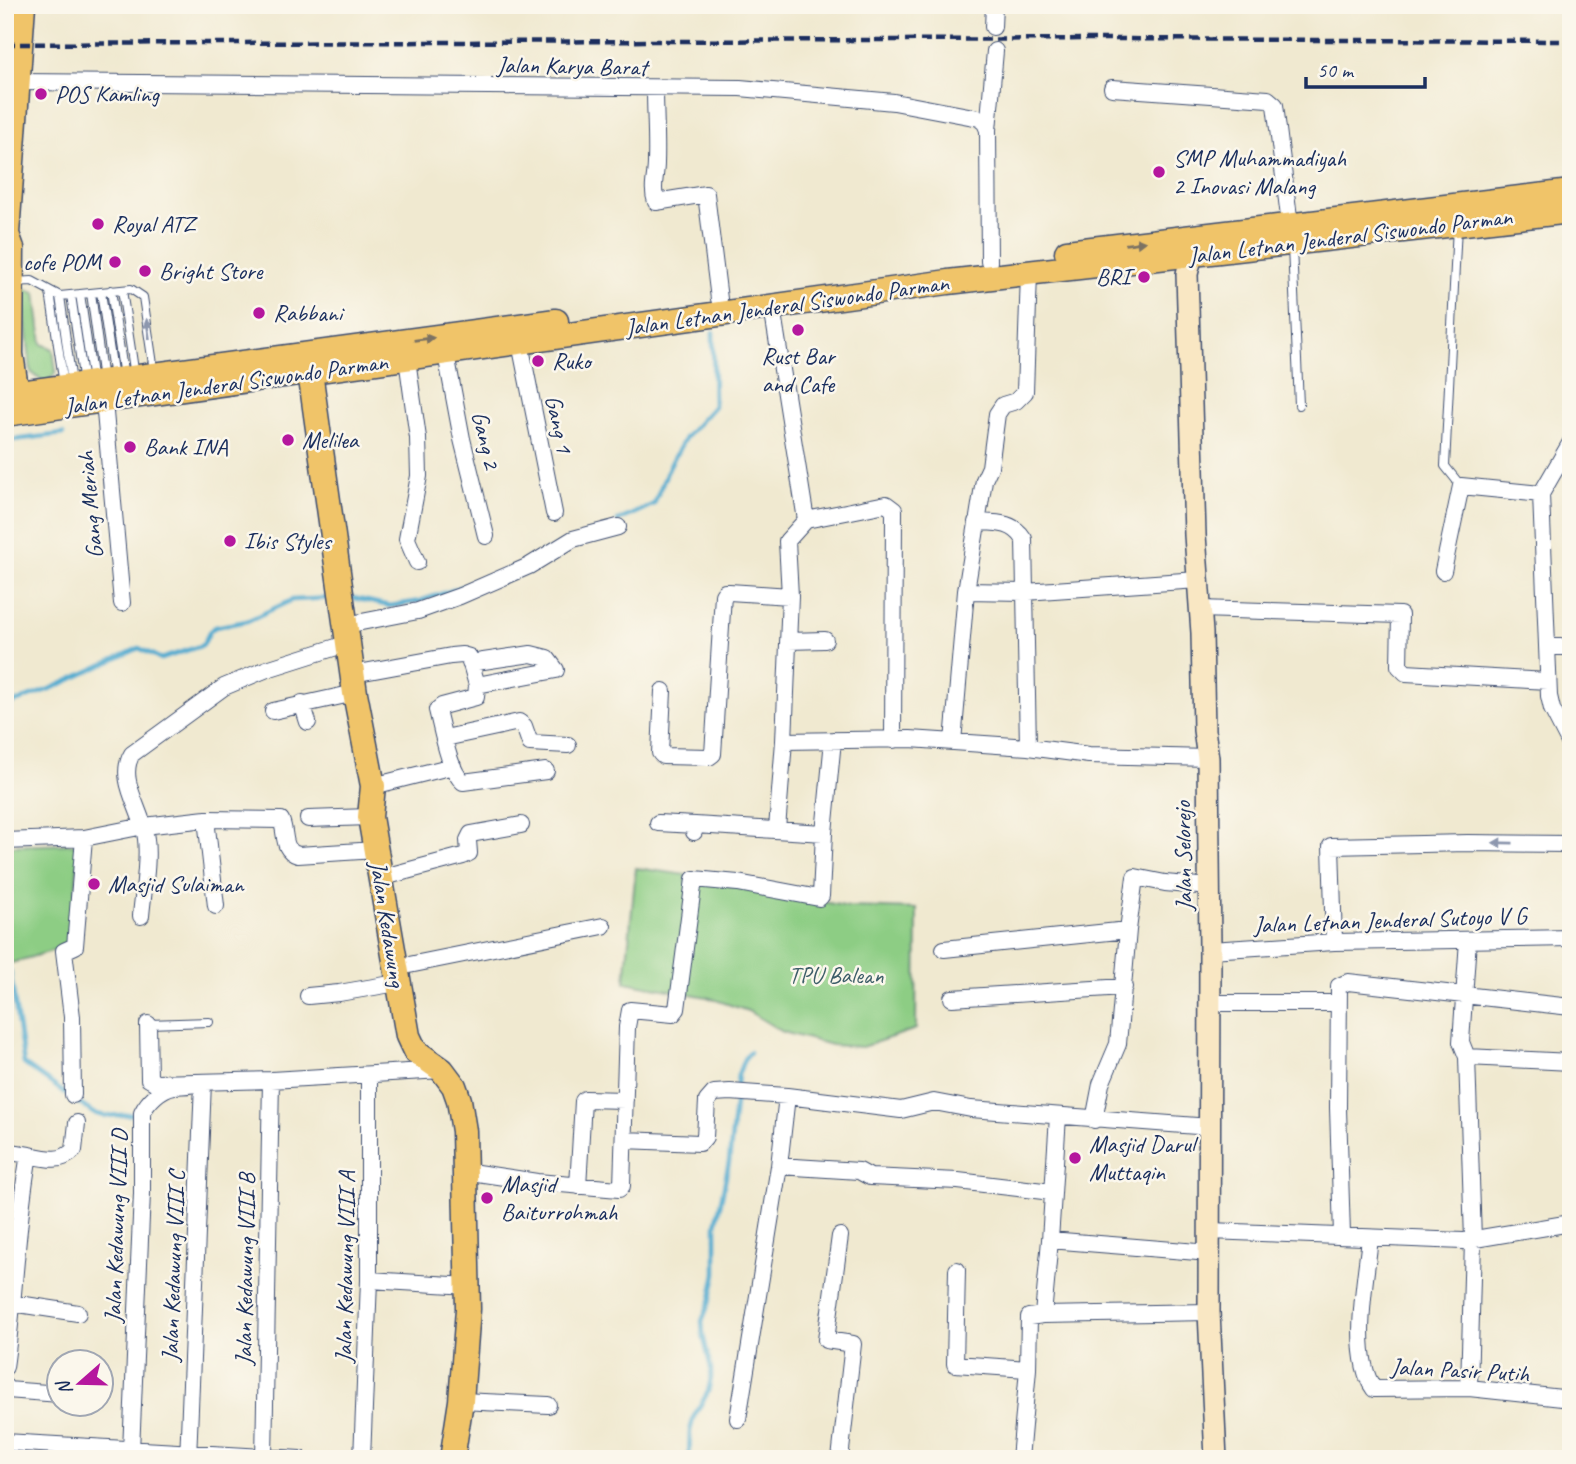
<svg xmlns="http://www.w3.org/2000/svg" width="1576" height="1464" viewBox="0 0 1576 1464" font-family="Caveat,sans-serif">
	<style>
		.green { fill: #8dcd84; stroke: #547e71; stroke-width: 2 }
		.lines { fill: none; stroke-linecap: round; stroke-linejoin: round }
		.stream { stroke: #53acd0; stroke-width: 4.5 }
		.lane-casing { stroke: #3b4b6f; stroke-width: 10 }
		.street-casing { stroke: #3b4b6f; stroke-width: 18 }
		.secondary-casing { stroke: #3b4b6f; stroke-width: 24 }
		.primary-casing { stroke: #3b4b6f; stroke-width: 27 }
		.lane { stroke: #fff; stroke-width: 8 }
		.street { stroke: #fff; stroke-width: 16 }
		.secondary { stroke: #f9e7c3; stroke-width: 21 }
		.primary { stroke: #f0c469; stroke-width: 24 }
		.rail { stroke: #1b2f5e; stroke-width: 4.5; stroke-dasharray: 10 5; stroke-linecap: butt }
		.oneway { fill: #7b7263 }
		.oneway2 { fill: #8d97ae }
		.poi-dot { fill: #b5179e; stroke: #fbf7ec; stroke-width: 2.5 }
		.labels { text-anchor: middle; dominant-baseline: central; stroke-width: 5; stroke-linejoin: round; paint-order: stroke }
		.street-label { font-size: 24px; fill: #1b2f5e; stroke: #fbf7ec }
		.poi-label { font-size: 24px; fill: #1b2f5e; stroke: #fbf7ec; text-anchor: start }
		.park-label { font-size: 24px; fill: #3d5e69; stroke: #fbf7ec }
	</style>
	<rect width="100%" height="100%" fill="#fbf7ec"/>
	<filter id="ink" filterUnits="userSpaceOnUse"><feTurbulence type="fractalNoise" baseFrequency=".0143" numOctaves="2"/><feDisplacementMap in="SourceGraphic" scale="14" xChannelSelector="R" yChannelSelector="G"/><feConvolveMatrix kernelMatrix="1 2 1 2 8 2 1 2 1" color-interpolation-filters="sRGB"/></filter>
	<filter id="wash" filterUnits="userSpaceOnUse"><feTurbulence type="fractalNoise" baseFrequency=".00686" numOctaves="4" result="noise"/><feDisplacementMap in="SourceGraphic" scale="28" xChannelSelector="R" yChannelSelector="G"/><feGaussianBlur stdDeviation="1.57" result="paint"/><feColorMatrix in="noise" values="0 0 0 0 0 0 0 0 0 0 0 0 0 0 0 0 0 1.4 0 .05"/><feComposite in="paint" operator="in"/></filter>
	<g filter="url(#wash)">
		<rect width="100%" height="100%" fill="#f0e9d0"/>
		<path class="green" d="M 22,288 L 36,293 L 42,344 L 53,349 L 56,372 L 49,381 L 42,381 L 31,372 Z
			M 79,844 L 72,945 L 5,965 L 5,846 Z
			M 636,868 L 687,875 L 686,881 L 749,887 L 849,907 L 917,909 L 916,1029 L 862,1047 L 831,1045 L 783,1032 L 748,1011 L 707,997 L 625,982 Z"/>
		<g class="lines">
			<path class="stream" d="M 5,441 L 63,434
				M 618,521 L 654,504 L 669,467 L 685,438 L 714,406 L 713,332
				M 349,597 L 390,606 L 420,601 L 462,587
				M 5,706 L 55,687 L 139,648 L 161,659 L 203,645 L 210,631 L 215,627 L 247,621 L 292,600 L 333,598
				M 5,972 L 10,971 L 24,1064 L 93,1113 L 105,1116 L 136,1114
				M 689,1459 L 690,1431 L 694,1416 L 708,1392 L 711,1378 L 711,1368 L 703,1335 L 702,1321 L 711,1298 L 716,1273 L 716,1225 L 729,1162 L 738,1075 L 744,1059 L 750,1052"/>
		</g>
	</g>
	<g filter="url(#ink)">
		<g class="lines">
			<g class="lane-casing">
				<path id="lane" d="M 1457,226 L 1445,466 L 1461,486
					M 1292,247 L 1299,405
					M 14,282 L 32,281 L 60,296 L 131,289 L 143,297 L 154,371
					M 111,290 L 124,377
					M 122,290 L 135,376
					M 50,292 L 64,385
					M 101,292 L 114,378
					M 91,293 L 103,380
					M 80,294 L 93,382
					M 71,295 L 84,383
					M 60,296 L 72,383
					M 148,1024 L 209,1022"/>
			</g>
			<g class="street-casing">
				<path id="street" d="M 993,27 L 994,5
					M 16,82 L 740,88 L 894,102 L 979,118 L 985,123 L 988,130 L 989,262
					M 1112,88 L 1268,99 L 1275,105 L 1291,233
					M 655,89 C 655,114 657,138 656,163 C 656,177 651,188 656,202 L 706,194 L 719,299
					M 988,130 L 995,51
					M 772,307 L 806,520 L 787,541 L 790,596 L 784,741 L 777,829
					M 520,343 L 554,513
					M 446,354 L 462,439 L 486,536
					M 407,359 L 418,438 L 419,476 L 407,539 L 417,562
					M 104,401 L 122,603
					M 1571,442 L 1541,494 L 1549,696 L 1552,709 L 1571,746
					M 806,520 L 886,504 L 894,510 L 893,740
					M 976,522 C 995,523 1013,521 1024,539 L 1028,747
					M 1443,571 L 1461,486 L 1541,494
					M 966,591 L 1025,592 L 1198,580
					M 1200,609 L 1400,615 L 1399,666 L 1406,673 L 1548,681
					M 346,625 L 418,611 L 460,596 L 529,566 L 573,539 L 618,527
					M 788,641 L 825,640
					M 1547,647 L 1571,647
					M 470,663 L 531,654 L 547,658 L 556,670 L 477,685
					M 353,674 L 451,656 L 462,655 L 469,657 L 477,685 L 476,697 L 442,706 L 437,710 C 442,729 449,771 463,782 L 546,771
					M 663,691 L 660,753 L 663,756 L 709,757 L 713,754 L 723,595 L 725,592 L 729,592 L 790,596
					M 302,703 L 308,722
					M 273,711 L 355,693
					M 445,738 L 519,722 L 524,726 L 530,743 L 568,745
					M 784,741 L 910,739 L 1028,747 L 1089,755 L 1208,758
					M 953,742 L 966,591 L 984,480 L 990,467 L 997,414 L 1003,405 L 1016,401 L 1025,392 L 1029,273
					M 373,786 L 453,766
					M 206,819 L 216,906
					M 308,819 L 370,817
					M 658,823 L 695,825
					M 694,832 L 695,825 L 824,833
					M 5,841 L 84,838 L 144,826 L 206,819 L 281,820 C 287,833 281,850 298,855 L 376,850
					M 380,878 L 463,856 L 469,853 L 468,840 L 471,834 L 521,825
					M 141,916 C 143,892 149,863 146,839 C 144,812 116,780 132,754 L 224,687 L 267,669 L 349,643
					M 1468,940 L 1461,1042 L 1467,1057 L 1473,1240 L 1469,1388
					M 1334,942 L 1331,846 L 1468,843 L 1571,844
					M 944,949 L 1128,930
					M 1210,950 L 1334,942 L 1571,938
					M 394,968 L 603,926
					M 308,996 L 339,993 L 397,983
					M 952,998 L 1124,987
					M 1210,1003 L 1338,1003
					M 148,1024 L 149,1079 L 156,1083 L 271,1080 L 442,1070
					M 1467,1057 L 1571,1062
					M 73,1095 L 72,1017 L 64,951 L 75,946 L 84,838
					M 1094,1120 L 1101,1084 L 1118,1044 L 1128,930 L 1135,877 L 1165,883 L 1210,887
					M 624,1140 L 700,1143 L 705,1137 L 707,1101 L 714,1093 L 730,1092 L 787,1096 L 901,1110 L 934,1102 L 971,1109 L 1210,1127
					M 5,1151 L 29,1155
					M 779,1166 L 859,1171 L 870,1177 L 958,1181 L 1052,1192
					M 464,1171 L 537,1182 L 619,1189 L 622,1186 L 627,1027 L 630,1010 L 673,1014 L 677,1009 L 694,879 L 738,883 L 819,898 L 821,896 L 824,833 L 833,740
					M 578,1186 L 583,1101 L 585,1099 L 625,1100
					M 1210,1231 L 1463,1241 L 1571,1223
					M 1342,1235 L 1338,1108 L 1339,986 L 1348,982 L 1571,1007
					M 1370,1238 C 1366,1278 1350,1356 1374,1389 L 1469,1388 L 1571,1399
					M 1050,1240 L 1210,1253
					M 957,1270 L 955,1364 L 1028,1369
					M 369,1280 L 469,1286
					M 5,1302 L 78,1313
					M 1043,1315 L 1050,1240 L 1058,1116
					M 5,1367 C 15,1297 16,1225 29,1155 C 47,1159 61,1163 74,1150 L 77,1123
					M 5,1386 L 7,1390 L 60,1394
					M 461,1401 L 548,1405
					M 738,1419 L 779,1166 L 787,1096
					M 5,1442 L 300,1459
					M 131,1451 L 142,1193 L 142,1113 C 148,1101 161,1088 174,1086 C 183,1085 190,1086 198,1083
					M 264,1458 L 271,1080
					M 188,1459 L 203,1082
					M 362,1459 L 369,1280 L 369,1076
					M 840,1459 L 853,1344 L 826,1340 L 840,1236
					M 1020,1459 L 1028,1369 L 1029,1317 L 1043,1315 L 1209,1312"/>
			</g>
			<g class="secondary-casing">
				<path id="secondary" d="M 1192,254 L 1187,274 L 1195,535 L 1202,633 L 1204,730 L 1208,758 L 1210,950 L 1209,1312 L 1216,1459"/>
			</g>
			<g class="primary-casing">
				<path id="primary" d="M 1067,252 L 1571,192
					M 310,372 L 355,693 L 373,786 L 370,817 L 408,1036 L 415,1051 L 442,1070 L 454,1086 L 459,1100 L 464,1131 L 468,1309 L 461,1401 L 452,1459
					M 5,395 L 556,321
					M 19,408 L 11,354 L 12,248 L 7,234 L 23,5
					M 5,414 L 948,282 L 1571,211"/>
			</g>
			<use href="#lane" class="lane"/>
			<use href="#street" class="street"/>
			<use href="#secondary" class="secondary"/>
			<use href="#primary" class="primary"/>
			<path class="rail" d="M 5,44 L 1101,39 L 1571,41"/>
		</g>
		<defs><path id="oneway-solid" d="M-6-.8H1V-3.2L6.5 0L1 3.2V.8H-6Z" transform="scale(1.75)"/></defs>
		<g class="oneway">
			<use href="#oneway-solid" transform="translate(1135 243) rotate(-7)"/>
			<use href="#oneway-solid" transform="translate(424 339) rotate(-8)"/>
		</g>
		<g class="oneway2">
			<use href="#oneway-solid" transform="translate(148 329) rotate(-98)"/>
			<use href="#oneway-solid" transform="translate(1503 843) rotate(-179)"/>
		</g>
	</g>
	<g class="poi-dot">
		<circle cx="41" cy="94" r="7"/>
		<circle cx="1159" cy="172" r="7"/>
		<circle cx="98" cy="224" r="7"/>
		<circle cx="115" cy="262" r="7"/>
		<circle cx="145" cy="271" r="7"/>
		<circle cx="1144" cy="277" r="7"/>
		<circle cx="259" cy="313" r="7"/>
		<circle cx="798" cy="330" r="7"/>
		<circle cx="538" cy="361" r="7"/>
		<circle cx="288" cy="440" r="7"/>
		<circle cx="130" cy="447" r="7"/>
		<circle cx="230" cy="541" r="7"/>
		<circle cx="94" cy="884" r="7"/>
		<circle cx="1075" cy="1158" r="7"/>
		<circle cx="487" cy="1198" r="7"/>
	</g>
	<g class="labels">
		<g class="street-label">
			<text transform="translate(572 66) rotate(1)">Jalan Karya Barat</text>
			<text transform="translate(1350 236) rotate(-7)">Jalan Letnan Jenderal Siswondo Parman</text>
			<text transform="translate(787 305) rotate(-8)">Jalan Letnan Jenderal Siswondo Parman</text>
			<text transform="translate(226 384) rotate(-8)">Jalan Letnan Jenderal Siswondo Parman</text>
			<text transform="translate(559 424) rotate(78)">Gang 1</text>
			<text transform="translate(486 440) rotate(77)">Gang 2</text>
			<text transform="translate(90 505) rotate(-95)">Gang Meriah</text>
			<text transform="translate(1183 856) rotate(-91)">Jalan Selorejo</text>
			<text transform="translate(1390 920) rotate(-2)">Jalan Letnan Jenderal Sutoyo V G</text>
			<text transform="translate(388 924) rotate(81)">Jalan Kedawung</text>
			<text transform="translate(116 1226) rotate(-88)">Jalan Kedawung VIII D</text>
			<text transform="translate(173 1266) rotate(-88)">Jalan Kedawung VIII C</text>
			<text transform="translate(345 1267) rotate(-89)">Jalan Kedawung VIII A</text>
			<text transform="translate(245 1269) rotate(-89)">Jalan Kedawung VIII B</text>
			<text transform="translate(1460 1370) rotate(3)">Jalan Pasir Putih</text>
		</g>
		<g class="poi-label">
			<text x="55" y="94">POS Kamling</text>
			<text x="1173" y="158">SMP Muhammadiyah<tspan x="1173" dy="28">2 Inovasi Malang</tspan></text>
			<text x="112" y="224">Royal ATZ</text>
			<text x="101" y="262" text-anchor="end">cofe POM</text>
			<text x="159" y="271">Bright Store</text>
			<text x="1130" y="277" text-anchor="end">BRI</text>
			<text x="273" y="313">Rabbani</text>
			<text x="798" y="356" text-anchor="middle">Rust Bar<tspan x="798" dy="28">and Cafe</tspan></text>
			<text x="552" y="361">Ruko</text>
			<text x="302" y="440">Melilea</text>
			<text x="144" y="447">Bank INA</text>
			<text x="244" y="541">Ibis Styles</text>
			<text x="108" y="884">Masjid Sulaiman</text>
			<text x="1089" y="1144">Masjid Darul<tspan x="1089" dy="28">Muttaqin</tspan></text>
			<text x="501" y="1184">Masjid<tspan x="501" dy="28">Baiturrohmah</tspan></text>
		</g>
		<g class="park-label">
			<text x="836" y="975">TPU Balean</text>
		</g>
	</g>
	<rect width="1576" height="1464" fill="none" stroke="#fbf7ec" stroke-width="28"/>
	<g transform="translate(80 1383) rotate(250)"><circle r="33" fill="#fbf7ec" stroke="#a1a7b3" stroke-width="2"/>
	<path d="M0-5L12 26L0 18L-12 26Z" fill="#b5179e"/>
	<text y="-10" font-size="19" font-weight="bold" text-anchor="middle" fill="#1b2f5e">N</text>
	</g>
	<path d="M1306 77v10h119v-10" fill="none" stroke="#1b2f5e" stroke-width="3.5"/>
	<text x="1317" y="77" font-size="21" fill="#1b2f5e" stroke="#fbf7ec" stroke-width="5" paint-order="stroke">50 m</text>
</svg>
